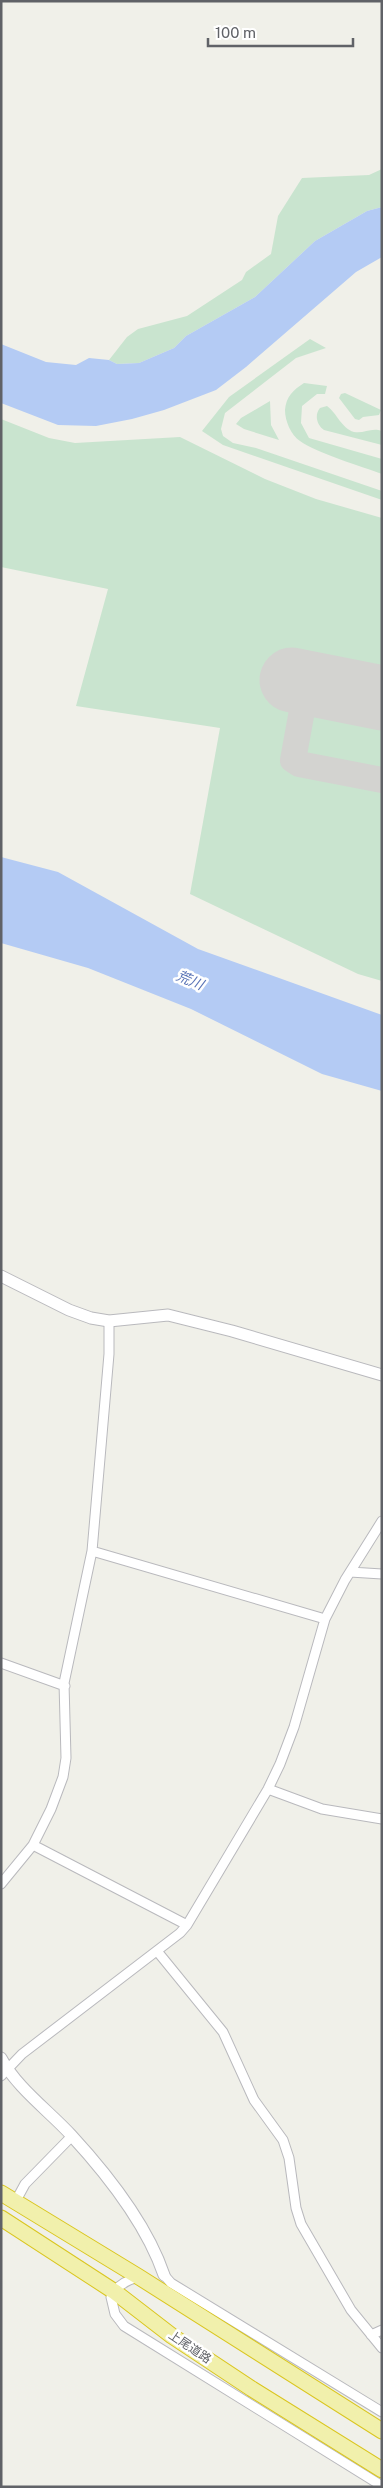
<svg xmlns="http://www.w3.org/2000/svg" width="383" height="2488" viewBox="0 0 383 2488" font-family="'Public Sans','Noto Sans JP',sans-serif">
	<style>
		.green { fill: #c9e4cf }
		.water { fill: #b4cbf4 }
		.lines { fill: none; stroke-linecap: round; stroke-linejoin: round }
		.taxiway { stroke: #d3d3d0; stroke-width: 26 }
		.runway { stroke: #d3d3d0; stroke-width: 65 }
		.minor-casing { stroke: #b9b9bd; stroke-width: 11 }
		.tertiary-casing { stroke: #b9b9bd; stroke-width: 13 }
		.trunk-casing { stroke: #dac61f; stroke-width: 17 }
		.minor { stroke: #fff; stroke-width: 9 }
		.tertiary { stroke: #fff; stroke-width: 11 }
		.trunk { stroke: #f1f0ac; stroke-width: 15 }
		.labels { text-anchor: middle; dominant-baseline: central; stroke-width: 5; stroke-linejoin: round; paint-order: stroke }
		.street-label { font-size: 12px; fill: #606267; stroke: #fff }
		.water-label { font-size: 14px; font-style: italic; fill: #5973b6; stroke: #fff }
	</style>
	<rect width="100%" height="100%" fill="#f0f0e9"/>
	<path class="green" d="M 382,169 L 382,207 L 367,211 L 315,241 L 255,297 L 186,336 L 174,348 L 139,363 L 117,364 L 109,360 L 127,337 L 138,329 L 187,316 L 242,280 L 246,272 L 271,254 L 278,216 L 302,178 L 369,175 Z
		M 310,339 L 326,348 L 296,358 L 225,413 L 221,429 L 223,436 L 233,443 L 256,448 L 382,491 L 382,500 L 223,445 L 202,431 L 229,397 Z
		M 304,383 L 327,386 L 325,394 L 317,394 L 302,406 L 301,423 L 309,438 L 382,459 L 382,474 C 361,466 316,453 300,441 C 291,435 285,421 285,410 C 286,397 293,390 304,383 Z
		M 345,393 L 381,410 L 379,415 L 363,417 L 359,420 L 355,419 L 339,398 L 341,394 Z
		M 270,401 L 271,425 L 279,440 L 244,429 L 236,424 L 241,418 Z
		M 327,406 C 337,413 341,428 354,432 C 364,434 371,427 382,431 L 382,445 L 324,430 C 317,425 314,415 320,408 Z
		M 1,419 L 49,438 L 75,443 L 180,437 L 265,479 L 316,499 L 382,518 L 382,682 L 292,664 L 283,695 L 296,697 L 282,767 L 382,788 L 382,981 L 358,974 L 190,894 L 220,728 L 76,706 L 108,589 L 1,567 Z
		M 313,701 L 382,715 L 382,772 L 301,755 Z"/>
	<path class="water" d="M 382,207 L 382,257 L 356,272 L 246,367 L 216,390 L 164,410 L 132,419 L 96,426 L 58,425 L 1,403 L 1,344 L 46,362 L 76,365 L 89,358 L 109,360 L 117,364 L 139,363 L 174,348 L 186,336 L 255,297 L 315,241 L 367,211 Z
		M 1,857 L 58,872 L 198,949 L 382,1015 L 382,1091 L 322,1074 L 191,1009 L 88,968 L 1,943 Z"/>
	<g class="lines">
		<path class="taxiway" d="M 307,683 L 293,760 L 299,764 L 382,780"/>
		<path class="runway" d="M 292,680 L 382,698"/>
		<g class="minor-casing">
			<path id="minor" d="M 92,1551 L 325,1619
				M 350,1572 L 382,1574
				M 1,1663 L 65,1686
				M 268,1789 L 322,1809 L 382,1819
				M 33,1845 L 187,1925
				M 1,1884 L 33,1845 L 51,1809 L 63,1777 L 66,1758 L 64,1683 L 92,1551 L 109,1354 L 109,1321
				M 157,1951 L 223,2032 L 254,2100 L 283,2140 L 289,2158 L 296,2208 L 301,2224 L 351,2310 L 382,2348
				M 1,2076 L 22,2054 L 180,1933 L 187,1925 L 268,1789 L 280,1764 L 294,1727 L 325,1619 L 345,1580 L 382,1521
				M 19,2195 L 25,2184 L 72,2136
				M 164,2275 L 171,2283 L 382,2412
				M 139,2277 C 127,2280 116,2286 111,2297 L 115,2314 L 124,2326 L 382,2486
				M 371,2335 L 382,2330"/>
		</g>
		<g class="tertiary-casing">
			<path id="tertiary" d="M 1,1276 L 69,1310 L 91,1318 L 109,1321 L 168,1315 L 232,1331 L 382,1375
				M 1,2058 C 17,2088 48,2110 71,2135 C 106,2173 147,2225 164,2275"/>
		</g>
		<g class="trunk-casing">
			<path id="trunk" d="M 1,2193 L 139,2277 L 382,2431
				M 1,2218 L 115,2292 L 172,2336 L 252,2389 L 382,2470"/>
		</g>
		<use href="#minor" class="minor"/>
		<use href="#tertiary" class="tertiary"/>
		<use href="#trunk" class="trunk"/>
	</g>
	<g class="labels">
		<g class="street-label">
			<text transform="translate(190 2347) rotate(34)">上尾道路</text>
		</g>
		<g class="water-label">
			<text transform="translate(190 980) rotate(23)">荒川</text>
		</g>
	</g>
	<rect width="383" height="2488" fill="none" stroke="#606267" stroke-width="5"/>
	<path d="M208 38v8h145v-8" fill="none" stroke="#606267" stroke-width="2.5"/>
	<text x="215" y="38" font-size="15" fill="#606267" stroke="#ffffff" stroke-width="4" paint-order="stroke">100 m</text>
</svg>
